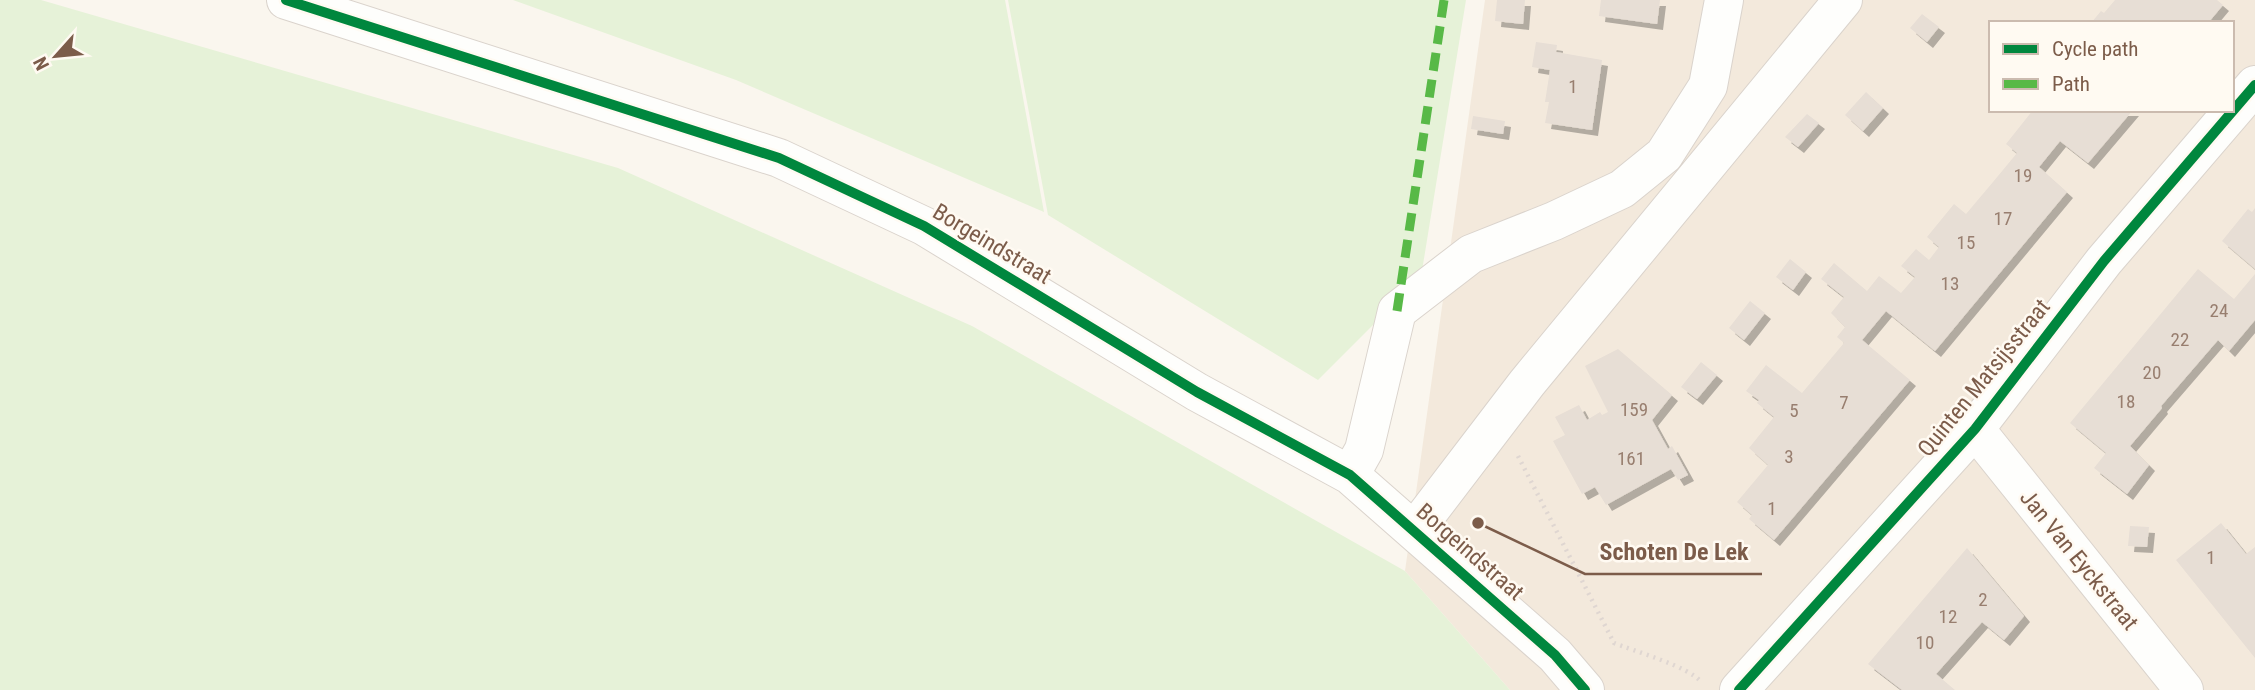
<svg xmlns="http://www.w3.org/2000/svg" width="2255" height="690" viewBox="0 0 2255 690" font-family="'Roboto Condensed',sans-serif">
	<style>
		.residential { fill: #f3e9dc; fill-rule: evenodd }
		.green { fill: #e6f2d8 }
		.building { fill: #e7ded5; filter: url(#shadow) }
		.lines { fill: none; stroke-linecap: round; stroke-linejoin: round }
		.minor-casing { stroke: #dad3cc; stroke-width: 40 }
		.path { stroke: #dfd6d1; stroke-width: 4.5; stroke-dasharray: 2 5; stroke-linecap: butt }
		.minor { stroke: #fefefc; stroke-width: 38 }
		.quiet { stroke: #58b947; stroke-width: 9; stroke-dasharray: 18 9; stroke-linecap: butt }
		.cycleway-casing { stroke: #fffaf2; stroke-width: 15 }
		.cycleway { stroke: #00873e; stroke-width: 10 }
		.labels { text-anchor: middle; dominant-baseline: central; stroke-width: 5; stroke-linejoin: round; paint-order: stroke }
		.number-label { font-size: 19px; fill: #987e6f }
		.street-label { font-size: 23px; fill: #7c5c4a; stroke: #fffaf2 }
		.leader { fill: none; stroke: #7c5c4a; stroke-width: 2.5 }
		.callout-dot { fill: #7c5c4a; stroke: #fffaf2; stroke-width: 2.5 }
		.callout-label { font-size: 24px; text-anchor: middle; font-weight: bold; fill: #7c5c4a; stroke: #fffaf2; stroke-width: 5; stroke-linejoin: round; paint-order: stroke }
	</style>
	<defs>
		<filter id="shadow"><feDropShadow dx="6" dy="6" stdDeviation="0" flood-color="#0004"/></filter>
	</defs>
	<rect width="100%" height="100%" fill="#faf6ee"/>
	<path class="residential" d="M 1485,0 L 2255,0 L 2255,690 L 1510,690 L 1405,571 ZM 1991,23 L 2232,23 L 2232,110 L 1991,110 Z"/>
	<path class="green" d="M 0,0 L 41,0 L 618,168 L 972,326 L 1405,571 L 1510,690 L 0,690 Z
		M 513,0 L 1005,0 L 1044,212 L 736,80 Z
		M 1008,0 L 1466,0 L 1421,277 L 1318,380 L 1048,215 Z"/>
	<path class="building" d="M 1497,0 L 1525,0 L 1523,24 L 1495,21 Z
		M 1601,0 L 1660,0 L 1657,24 L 1599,16 Z
		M 2115,0 L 2217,0 L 2223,5 L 2208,23 L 2091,23 L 2101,11 L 2104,13 Z
		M 1922,14 L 1939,27 L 1927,42 L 1910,28 Z
		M 1536,42 L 1557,45 L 1556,52 L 1602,60 L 1592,130 L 1545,123 L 1549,102 L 1545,102 L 1550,70 L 1532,67 Z
		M 1866,92 L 1883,108 L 1863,131 L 1845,115 Z
		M 2033,110 L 2133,110 L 2088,163 L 2060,141 L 2039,167 L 2067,192 L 1935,351 L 1886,311 L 1862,340 L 1910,380 L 1774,540 L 1749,519 L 1752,515 L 1737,502 L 1768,465 L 1749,448 L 1774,417 L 1757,403 L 1759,400 L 1746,391 L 1766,365 L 1802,393 L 1844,343 L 1837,337 L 1845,327 L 1831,313 L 1844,297 L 1821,279 L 1834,263 L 1867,291 L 1879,276 L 1901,293 L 1915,277 L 1901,266 L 1916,249 L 1929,260 L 1939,247 L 1927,237 L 1954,204 L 1966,214 L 1993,182 L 2017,153 L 2006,144 Z
		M 1807,114 L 1819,123 L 1798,147 L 1785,137 Z
		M 1473,116 L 1505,121 L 1503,134 L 1471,129 Z
		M 2255,208 L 2255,269 L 2222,241 L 2248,209 L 2252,212 Z
		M 1790,259 L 1806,272 L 1793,290 L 1776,277 Z
		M 2198,269 L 2234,299 L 2255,274 L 2255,320 L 2229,351 L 2218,340 L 2161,406 L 2162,408 L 2130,446 L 2149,465 L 2127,494 L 2094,468 L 2106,453 L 2070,423 Z
		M 1750,301 L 1765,313 L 1744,340 L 1729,328 Z
		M 1618,349 L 1672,395 L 1652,420 L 1668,449 L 1672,446 L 1688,475 L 1678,480 L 1671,469 L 1606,505 L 1595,487 L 1582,494 L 1553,441 L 1565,435 L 1555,417 L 1579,405 L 1587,420 L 1600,412 L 1602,415 L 1608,412 L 1585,366 Z
		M 1701,362 L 1717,375 L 1697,399 L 1681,387 Z
		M 2221,523 L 2246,554 L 2255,547 L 2255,658 L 2176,560 Z
		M 2130,526 L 2149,527 L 2147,547 L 2128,546 Z
		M 1967,548 L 2024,616 L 2004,640 L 1982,622 L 1936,674 L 1955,690 L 1902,690 L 1868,664 Z"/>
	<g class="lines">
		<g class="minor-casing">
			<path id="minor" d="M 286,0 L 779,158 L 924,226 L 1197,392 L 1350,475 L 1555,655 L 1585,690
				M 1975,429 L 2184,690
				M 1350,475 L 1364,450 L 1397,311 L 1471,254 L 1554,221 L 1622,189 L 1664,155 L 1708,86 L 1724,0
				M 1414,531 L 1527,383 L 1843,0
				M 1739,690 L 1975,429 L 2104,261 L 2255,85"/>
		</g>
		<path class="path" d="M 1518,456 L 1614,643 C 1634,651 1690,667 1701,682"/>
		<use href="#minor" class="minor"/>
		<path class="quiet" d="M 1397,311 L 1444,0"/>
		<g class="cycleway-casing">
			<path id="cycleway" d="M 286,0 L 779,158 L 924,226 L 1197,392 L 1350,475 L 1555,655 L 1585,690
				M 1739,690 L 1975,429 L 2104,261 L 2255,85"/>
		</g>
		<use href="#cycleway" class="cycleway"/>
	</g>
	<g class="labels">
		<g class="number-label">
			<text x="1573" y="86">1</text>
			<text x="2023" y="175">19</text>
			<text x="2003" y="218">17</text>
			<text x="1966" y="242">15</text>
			<text x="1950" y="283">13</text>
			<text x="2219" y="310">24</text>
			<text x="2180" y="339">22</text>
			<text x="2152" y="372">20</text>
			<text x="2126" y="401">18</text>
			<text x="1844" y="402">7</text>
			<text x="1634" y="409">159</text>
			<text x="1794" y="410">5</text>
			<text x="1789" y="456">3</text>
			<text x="1631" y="458">161</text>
			<text x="1772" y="508">1</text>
			<text x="2211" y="557">1</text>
			<text x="1983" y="599">2</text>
			<text x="1948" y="616">12</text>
			<text x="1925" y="642">10</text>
		</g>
		<g class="street-label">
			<text transform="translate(992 244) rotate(31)">Borgeindstraat</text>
			<text transform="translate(1984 378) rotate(-51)">Quinten Matsijsstraat</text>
			<text transform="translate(1470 552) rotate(41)">Borgeindstraat</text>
			<text transform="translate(2079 560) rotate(51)">Jan Van Eyckstraat</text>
		</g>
	</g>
	<path class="leader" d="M1478 523L1585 574H1762"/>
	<circle class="callout-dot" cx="1478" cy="523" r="7"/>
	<g class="callout-label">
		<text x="1674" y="560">Schoten De Lek</text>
	</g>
	<rect x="1989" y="21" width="245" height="91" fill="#fffaf2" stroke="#cbbbaf" stroke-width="2"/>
	<rect x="2003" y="44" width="35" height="10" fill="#00873e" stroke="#cbbbaf" stroke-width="2"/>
	<text x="2052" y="56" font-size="21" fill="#7c5c4a">Cycle path</text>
	<rect x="2003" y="79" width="35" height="10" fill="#58b947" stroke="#cbbbaf" stroke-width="2"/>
	<text x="2052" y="91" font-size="21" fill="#7c5c4a">Path</text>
	<g transform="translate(56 56) rotate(243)" stroke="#fffaf2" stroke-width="5" paint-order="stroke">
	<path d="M0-5L12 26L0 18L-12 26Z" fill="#7c5c4a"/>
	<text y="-10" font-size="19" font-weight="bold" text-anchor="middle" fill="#7c5c4a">N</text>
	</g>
</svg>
